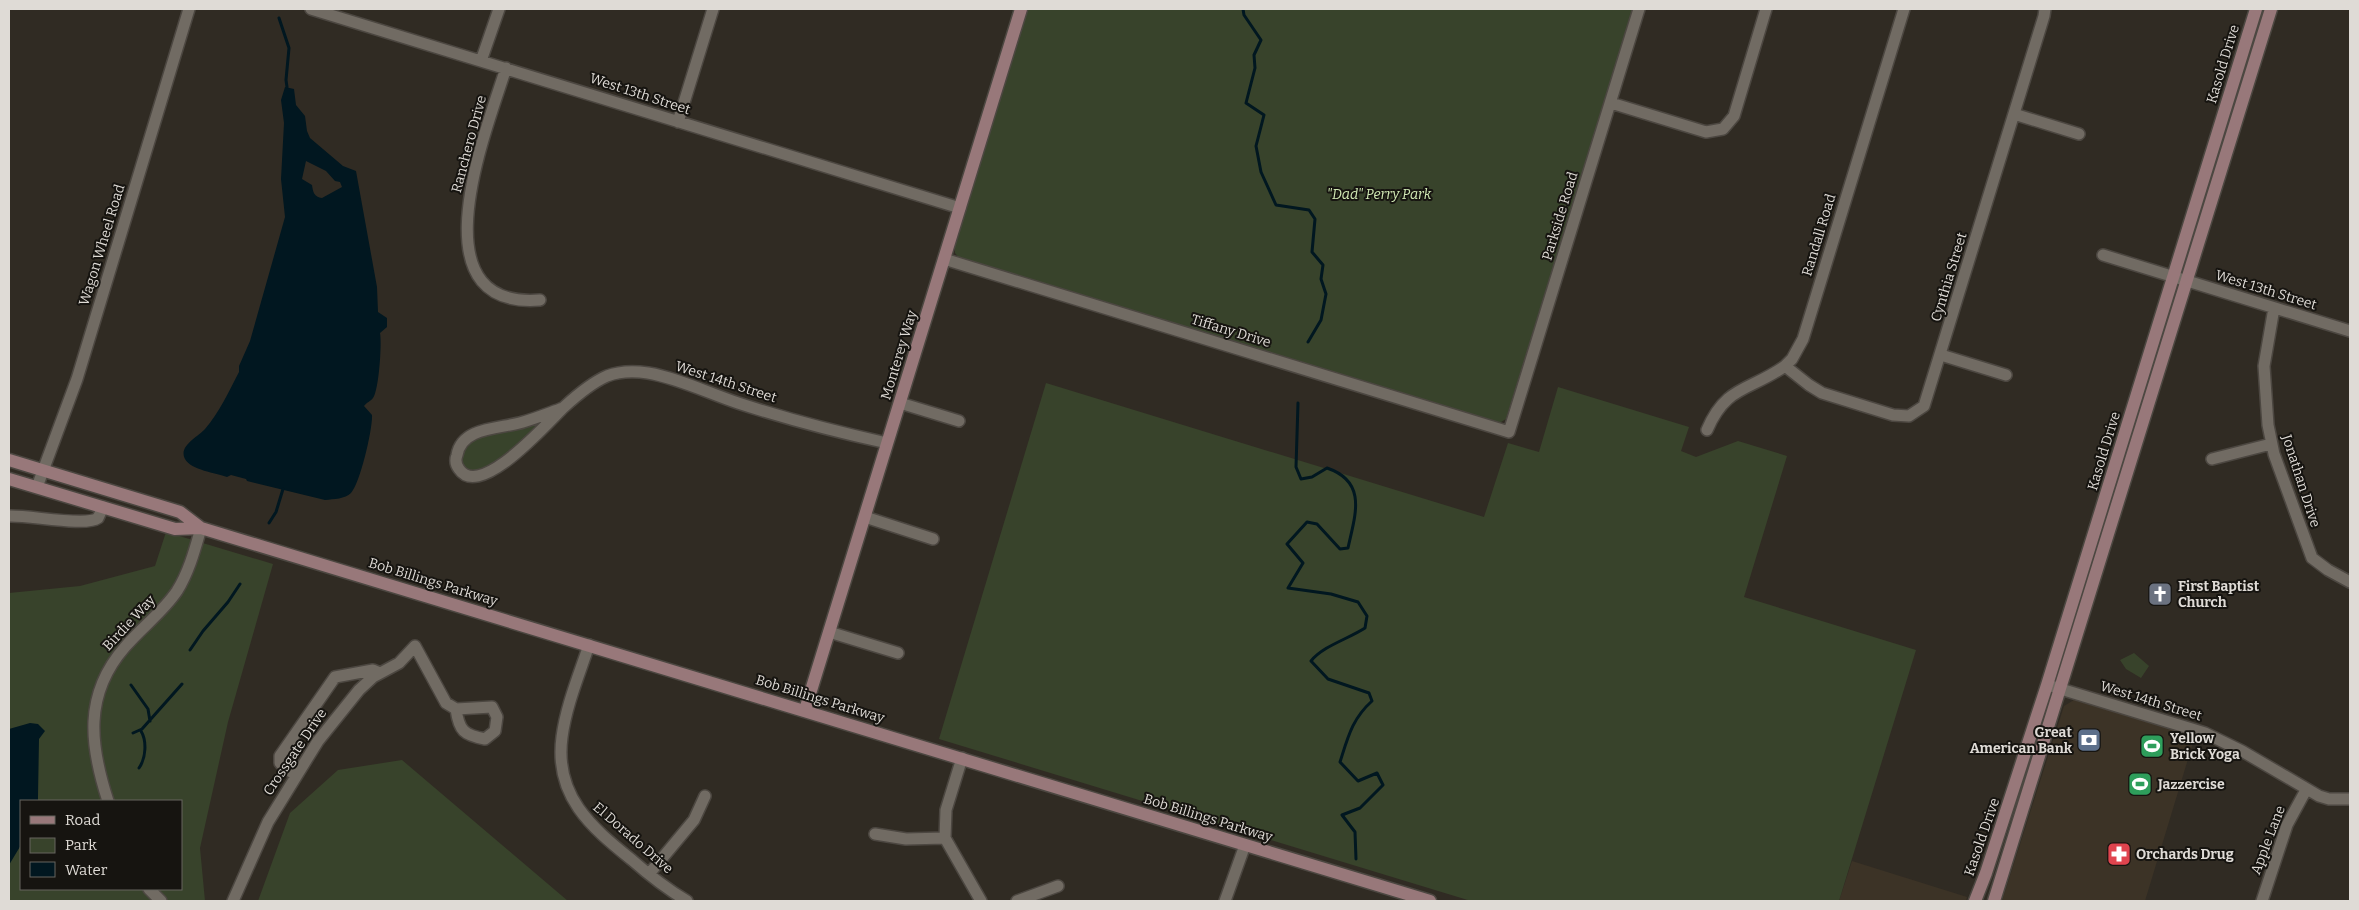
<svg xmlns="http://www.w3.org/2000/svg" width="2359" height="910" viewBox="0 0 2359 910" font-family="Bitter,serif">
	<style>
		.built { fill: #3c3326 }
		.green { fill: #38432b; fill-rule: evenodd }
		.water { fill: #011720; fill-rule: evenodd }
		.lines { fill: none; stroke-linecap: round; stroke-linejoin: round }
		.stream { stroke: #011720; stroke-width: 3 }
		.street-casing { stroke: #4c4741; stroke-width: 14 }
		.secondary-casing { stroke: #4c4741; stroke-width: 15 }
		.street { stroke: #716b63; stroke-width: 11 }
		.secondary { stroke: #98787a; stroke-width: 12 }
		.labels { text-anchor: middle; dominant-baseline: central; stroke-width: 4; stroke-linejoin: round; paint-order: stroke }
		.street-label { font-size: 14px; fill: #dfdbd6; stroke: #161410 }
		.park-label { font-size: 14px; font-style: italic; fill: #d2eab5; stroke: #161410 }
		.poi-label { font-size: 14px; font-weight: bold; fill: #dfdbd6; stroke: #161410; text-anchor: start }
	</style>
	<rect width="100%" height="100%" fill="#302b23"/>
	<path class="built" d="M 2074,700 L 2195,736 L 2145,901 L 2002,901 L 2064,706 Z
		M 1852,861 L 1967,897 L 1966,901 L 1839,901 Z"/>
	<path class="green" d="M 1028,9 L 1633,9 L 1506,419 L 1501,422 L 1494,422 L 960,259 L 955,253 L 955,246 Z
		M 1046,383 L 1484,517 L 1508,443 L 1539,452 L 1558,387 L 1689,427 L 1681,451 L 1696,457 L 1738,441 L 1787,456 L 1744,597 L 1916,650 L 1839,901 L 1471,901 L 939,739 Z
		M 551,415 C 536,429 485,486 463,466 C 458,453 467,445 476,438 Z
		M 166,532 L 273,564 L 228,722 L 200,848 L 205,901 L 9,901 L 9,593 L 80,586 L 155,566 ZM 21,801 L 181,801 L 181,889 L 21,889 Z
		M 2134,653 L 2149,666 L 2141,678 L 2126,669 L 2120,660 Z
		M 402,760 L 568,901 L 258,901 L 290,813 L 338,770 Z"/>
	<path class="water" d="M 285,87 L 294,89 L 296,105 L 305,116 L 307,131 L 310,138 L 343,166 L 356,171 L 377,287 L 378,312 L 387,318 L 387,327 L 380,333 C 382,343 379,390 373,398 C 371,401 367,402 364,406 L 372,415 C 373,428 360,484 351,493 C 345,499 334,499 325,500 L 247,481 L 246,479 L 231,475 L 227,477 C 216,473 191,470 185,459 C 178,446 198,437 205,429 C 219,413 229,391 239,372 L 239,366 L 250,341 L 285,217 L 281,179 L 284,123 L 281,100 ZM 306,161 L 326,171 L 335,181 L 340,182 L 342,187 L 322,198 C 314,197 313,192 312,185 L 302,179 Z
		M 30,723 L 38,724 L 45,731 L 39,739 L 38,797 L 38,801 L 21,801 L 21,845 L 9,865 L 9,729 Z"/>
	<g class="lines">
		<path class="stream" d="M 1243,9 L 1244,15 L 1261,40 L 1254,55 L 1255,68 L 1246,103 L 1264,115 L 1256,146 L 1261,172 L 1276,205 L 1309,210 L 1315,219 L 1312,252 L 1323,265 L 1321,279 L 1326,294 L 1321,320 L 1308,342
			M 279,18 L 289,48 L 286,80 L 287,87
			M 1298,403 L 1296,467 L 1301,479 L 1312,477 L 1327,468 C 1368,482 1355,515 1348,548 L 1340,549 L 1317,524 L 1307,522 L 1287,544 L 1303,563 L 1288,588 L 1331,594 L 1358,602 L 1367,616 L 1365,628 C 1348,639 1323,646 1311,661 L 1328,679 L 1369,693 L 1372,701 C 1352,719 1348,737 1340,762 L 1358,781 L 1377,773 L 1383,785 L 1360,808 L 1342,815 L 1355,832 L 1356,859
			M 269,523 L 276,512 L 283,489
			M 190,650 L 203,631 L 228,602 L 240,584
			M 131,685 L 148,709 L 150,721
			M 133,733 L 142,729 L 182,684
			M 139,768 C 146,758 147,741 141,731"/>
		<g class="street-casing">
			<path id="street" d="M 311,9 L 960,208
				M 481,61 L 499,9
				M 506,68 C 487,129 413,310 540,300
				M 1611,103 L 1706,132 L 1723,129 L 1734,116 L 1766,9
				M 2014,114 L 2079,134
				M 678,122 L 713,9
				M 2103,255 L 2350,331
				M 944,259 L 1509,432 L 1639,9
				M 2274,308 L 2264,366 L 2268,425 L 2274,454 L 2312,558 L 2328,570 L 2350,582
				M 1941,355 L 2006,375
				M 1785,366 L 1809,385 L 1822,393 L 1893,415 L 1909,416 L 1924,406 L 2044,16 L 2045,9
				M 900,403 L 959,421
				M 563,408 C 549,413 537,418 523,422 C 501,429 462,426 457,455 C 455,460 456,465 459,469 C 480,501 549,421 564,407 C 576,396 591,383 607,376 C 620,371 634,371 648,373 C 678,378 708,393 738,403 C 787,419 837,432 887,443
				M 1707,430 C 1726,385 1750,391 1785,366 L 1792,359 L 1803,339 L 1904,9
				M 2212,459 L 2271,444
				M 37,487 L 77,379 L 189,9
				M 9,516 C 29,515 86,527 98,518 L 103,507
				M 865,517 L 933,539
				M 829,632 L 898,653
				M 589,645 C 579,675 566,706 562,737 C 554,796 591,827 632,860 C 649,875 667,889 687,901
				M 2051,686 L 2205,733 L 2242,751 L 2319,796 L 2329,799 L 2350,799
				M 962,758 L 946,810 L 945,838 L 981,901
				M 295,775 L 280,763 L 280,756 L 335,677 L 373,670 L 380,673
				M 108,801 C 90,746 83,695 125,647 C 141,628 163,612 177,591 C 189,572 195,549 201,528
				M 875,834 L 906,839 L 945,838
				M 649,874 L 694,820 L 705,796
				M 149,889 L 161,901
				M 233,901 L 268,822 L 318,741 L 359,690 L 373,677 L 399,663 L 415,646 L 446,703 L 456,709 L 492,707 L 497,717 L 495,731 L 485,739 C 464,735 459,731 456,709
				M 1017,901 L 1058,886
				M 1225,901 L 1245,845
				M 2262,901 L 2287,825 L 2306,790"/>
		</g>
		<g class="secondary-casing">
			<path id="secondary" d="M 9,460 L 180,512 L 201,528
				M 9,479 L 175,529 L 201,528 L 1430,901
				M 805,710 L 1021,9
				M 1975,901 L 1986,873 L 2047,685 L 2256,9
				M 1994,901 L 2271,9"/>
		</g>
		<use href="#street" class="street"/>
		<use href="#secondary" class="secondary"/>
	</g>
	<defs>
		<g id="church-square" transform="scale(1.25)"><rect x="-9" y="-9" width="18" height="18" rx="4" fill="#6b7280" stroke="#161410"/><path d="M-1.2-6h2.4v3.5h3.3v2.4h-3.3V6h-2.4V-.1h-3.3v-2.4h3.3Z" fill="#fff"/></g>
		<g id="bank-square" transform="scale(1.25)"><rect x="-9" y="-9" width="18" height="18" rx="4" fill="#5c6f8a" stroke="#161410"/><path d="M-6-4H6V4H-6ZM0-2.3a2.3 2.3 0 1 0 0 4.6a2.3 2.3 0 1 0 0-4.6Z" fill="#fff"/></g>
		<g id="stadium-square" transform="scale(1.25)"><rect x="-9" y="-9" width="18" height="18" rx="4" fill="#2e9e5b" stroke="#161410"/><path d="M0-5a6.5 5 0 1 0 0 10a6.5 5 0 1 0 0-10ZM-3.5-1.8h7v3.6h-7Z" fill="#fff"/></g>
		<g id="pharmacy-square" transform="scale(1.25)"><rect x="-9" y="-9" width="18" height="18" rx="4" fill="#e0444e" stroke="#161410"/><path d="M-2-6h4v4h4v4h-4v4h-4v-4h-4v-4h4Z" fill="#fff"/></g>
	</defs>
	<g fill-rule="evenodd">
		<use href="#church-square" x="2160" y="594"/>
		<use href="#bank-square" x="2089" y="740"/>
		<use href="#stadium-square" x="2152" y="746"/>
		<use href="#stadium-square" x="2140" y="784"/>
		<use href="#pharmacy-square" x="2119" y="854"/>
	</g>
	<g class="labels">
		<g class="street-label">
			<text transform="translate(2223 64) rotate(-73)">Kasold Drive</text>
			<text transform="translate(640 94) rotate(18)">West 13th Street</text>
			<text transform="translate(469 144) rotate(-75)">Ranchero Drive</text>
			<text transform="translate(1560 216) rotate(-73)">Parkside Road</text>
			<text transform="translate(1819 235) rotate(-73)">Randall Road</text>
			<text transform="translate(102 245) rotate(-73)">Wagon Wheel Road</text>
			<text transform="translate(1949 277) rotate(-73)">Cynthia Street</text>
			<text transform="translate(2266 290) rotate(17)">West 13th Street</text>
			<text transform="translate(1231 331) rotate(17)">Tiffany Drive</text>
			<text transform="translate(899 355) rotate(-73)">Monterey Way</text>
			<text transform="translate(726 382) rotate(18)">West 14th Street</text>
			<text transform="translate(2104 451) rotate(-73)">Kasold Drive</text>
			<text transform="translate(2301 481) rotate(72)">Jonathan Drive</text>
			<text transform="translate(433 582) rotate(17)">Bob Billings Parkway</text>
			<text transform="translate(129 623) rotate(-47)">Birdie Way</text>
			<text transform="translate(820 699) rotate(17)">Bob Billings Parkway</text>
			<text transform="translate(2151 701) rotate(17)">West 14th Street</text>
			<text transform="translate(295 752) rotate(-56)">Crossgate Drive</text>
			<text transform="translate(1208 818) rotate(17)">Bob Billings Parkway</text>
			<text transform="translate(1982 837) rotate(-71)">Kasold Drive</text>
			<text transform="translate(633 838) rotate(41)">El Dorado Drive</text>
			<text transform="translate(2268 840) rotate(-69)">Apple Lane</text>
		</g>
		<g class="park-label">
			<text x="1379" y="194">"Dad" Perry Park</text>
		</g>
		<g class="poi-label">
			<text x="2178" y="586">First Baptist<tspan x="2178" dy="16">Church</tspan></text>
			<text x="2072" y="732" text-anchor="end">Great<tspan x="2072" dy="16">American Bank</tspan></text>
			<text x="2170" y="738">Yellow<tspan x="2170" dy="16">Brick Yoga</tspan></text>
			<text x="2158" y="784">Jazzercise</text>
			<text x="2136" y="854">Orchards Drug</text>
		</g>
	</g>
	<rect width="2359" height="910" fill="none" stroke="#dfdbd6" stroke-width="20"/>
	<rect x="20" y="800" width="162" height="90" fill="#161410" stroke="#66645f"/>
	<rect x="30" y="816" width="25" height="8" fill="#98787a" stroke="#66645f"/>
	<text x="65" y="825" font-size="15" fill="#dfdbd6">Road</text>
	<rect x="30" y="838" width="25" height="15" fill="#38432b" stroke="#66645f"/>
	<text x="65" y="850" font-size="15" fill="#dfdbd6">Park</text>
	<rect x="30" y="862" width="25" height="15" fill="#011720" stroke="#66645f"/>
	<text x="65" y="875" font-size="15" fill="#dfdbd6">Water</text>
</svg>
